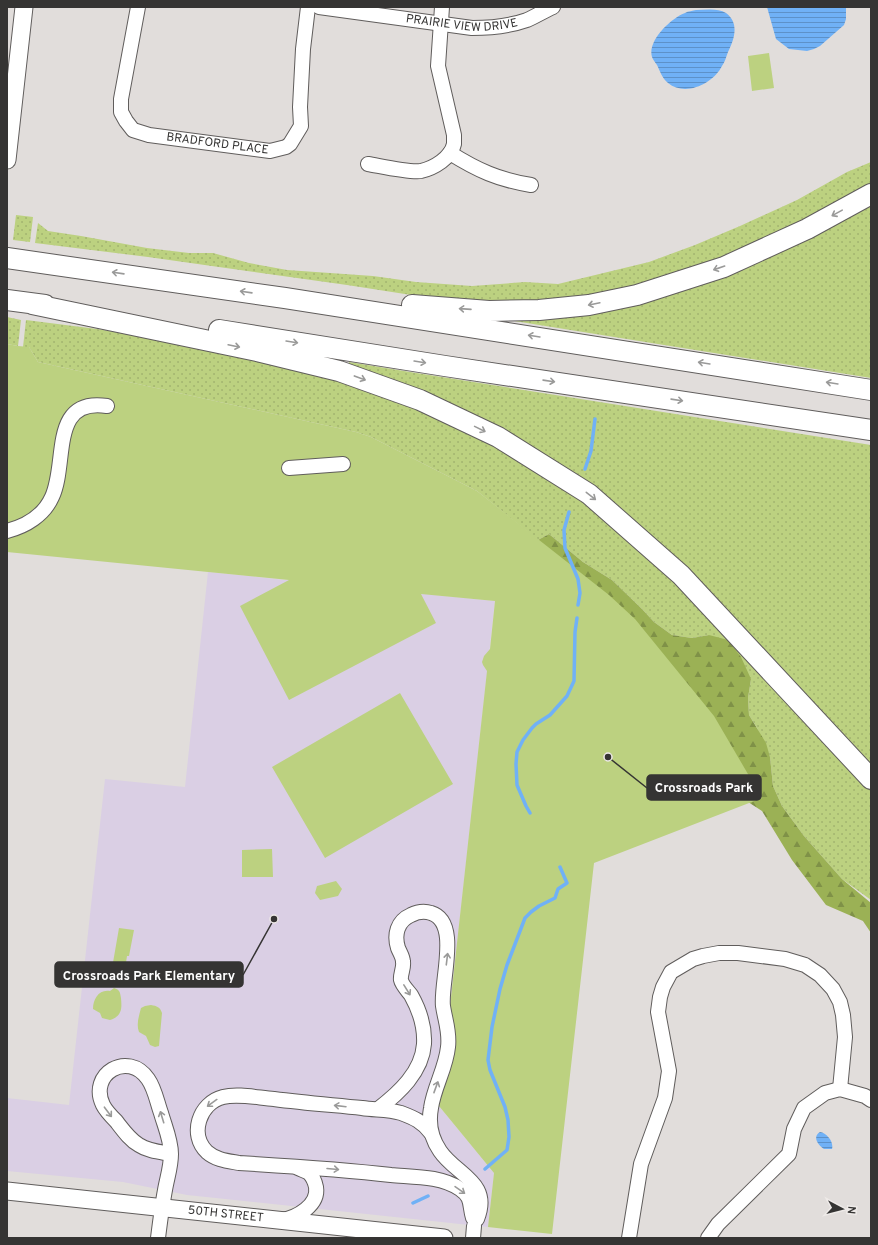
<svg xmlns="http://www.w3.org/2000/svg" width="878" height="1245" viewBox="0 0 878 1245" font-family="Overpass,sans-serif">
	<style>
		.education { fill: #dacfe4 }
		.grass { fill: url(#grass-dots) }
		.forest { fill: url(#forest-firs) }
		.park { fill: #bcd180 }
		.water { fill: url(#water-rules) }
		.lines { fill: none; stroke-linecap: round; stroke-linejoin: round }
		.stream { stroke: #70b1f6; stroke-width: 3.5 }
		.minor-casing { stroke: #605d5c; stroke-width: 16 }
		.major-casing { stroke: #605d5c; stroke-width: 19 }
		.highway-casing { stroke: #605d5c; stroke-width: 22 }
		.minor { stroke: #fff; stroke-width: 14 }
		.major { stroke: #fff; stroke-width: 17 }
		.highway { stroke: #fff; stroke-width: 20 }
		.oneway { stroke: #9a9a99 }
		.labels { text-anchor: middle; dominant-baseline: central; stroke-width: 3.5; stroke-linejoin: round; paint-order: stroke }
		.street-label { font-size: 12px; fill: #353433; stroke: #eeeae8 }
		.leader { fill: none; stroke: #353433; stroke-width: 1.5 }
		.callout-dot { fill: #353433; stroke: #eeeae8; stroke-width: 1.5 }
		.callout { fill: #353433; stroke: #353433; stroke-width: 1.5 }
		.callout-label { font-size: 13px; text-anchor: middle; font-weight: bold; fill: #fff }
	</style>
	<defs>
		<pattern id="grass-dots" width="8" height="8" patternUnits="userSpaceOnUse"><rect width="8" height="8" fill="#bcd180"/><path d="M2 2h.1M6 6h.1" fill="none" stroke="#a2b46f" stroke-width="1.8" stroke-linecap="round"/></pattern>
		<pattern id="forest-firs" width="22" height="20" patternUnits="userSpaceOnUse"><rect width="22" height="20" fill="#9bb155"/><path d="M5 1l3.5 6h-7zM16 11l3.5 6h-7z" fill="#7f9147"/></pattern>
		<pattern id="water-rules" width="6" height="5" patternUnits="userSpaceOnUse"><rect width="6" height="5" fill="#70b1f6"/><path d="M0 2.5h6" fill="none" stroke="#5d91c8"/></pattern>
	</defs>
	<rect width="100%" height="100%" fill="#e1dddb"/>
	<path class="education" d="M 208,572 L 495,601 L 439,1106 L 494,1173 L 488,1227 L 187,1195 L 123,1182 L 7,1171 L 7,1098 L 69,1105 L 105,779 L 185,787 Z"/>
	<path class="grass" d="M 871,162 L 871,186 L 727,259 L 603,295 L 523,302 L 437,299 L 347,285 L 148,257 L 35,243 L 38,223 L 48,231 L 81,236 L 147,248 L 189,253 L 213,253 L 249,263 L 287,270 L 373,276 L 416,282 L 472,286 L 525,282 L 558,284 L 649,262 L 695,245 L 740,226 L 797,200 L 847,172 Z
		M 871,200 L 871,378 L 508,320 L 597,308 Z
		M 16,215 L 33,217 L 30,242 L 13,240 Z
		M 7,317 L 21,320 L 18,346 L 7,344 Z
		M 26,320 L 97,329 L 145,337 L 187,342 L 384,392 L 543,470 L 648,552 L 871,787 L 871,900 L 842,879 L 804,836 L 782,806 L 773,786 L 770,757 L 757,728 L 749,715 L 748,698 L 751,679 L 709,635 L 692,638 L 672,635 L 654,622 L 642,609 L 612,580 L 583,562 L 549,534 L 538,540 L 477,491 L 371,437 L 356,432 L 38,362 L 29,347 L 23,347 Z
		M 349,362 L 410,372 L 871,445 L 871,769 L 615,506 L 349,367 Z"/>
	<path class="forest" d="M 549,534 L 583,562 L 612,580 L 642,609 L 654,622 L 672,635 L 692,638 L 709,635 L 728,640 L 741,657 L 751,679 L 748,698 L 749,715 L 766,743 L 770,757 L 773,786 L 782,806 L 804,836 L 842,879 L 871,903 L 871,933 L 863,921 L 826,905 L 792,860 L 762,811 L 728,789 L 538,540 Z"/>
	<path class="park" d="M 769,53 L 774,88 L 752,91 L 748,56 Z
		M 7,344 L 18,346 L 29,347 L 38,362 L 356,432 L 371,437 L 477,491 L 609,595 L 635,619 L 714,716 L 762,798 L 594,863 L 552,1234 L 488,1227 L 494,1173 L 439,1106 L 487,671 L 483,665 L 482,662 L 484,656 L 490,649 L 495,601 L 421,594 L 436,623 L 289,700 L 240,606 L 289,580 L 7,552 Z
		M 400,693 L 453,784 L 325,858 L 272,767 Z
		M 272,849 L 273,877 L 242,877 L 242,850 Z
		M 336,881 L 342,889 L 338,896 L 320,900 L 315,893 L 317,886 Z
		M 119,928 L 134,930 L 129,956 L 127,956 L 124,976 L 111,974 Z
		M 114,988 C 120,990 120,992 121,998 C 122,1009 122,1016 110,1020 L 102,1018 L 100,1013 L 93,1009 C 93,999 99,989 110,991 Z
		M 151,1005 C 157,1006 160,1007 162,1013 L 159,1046 L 155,1047 L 150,1045 L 146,1036 L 139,1032 C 136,1024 139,1016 141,1008 L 145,1006 Z"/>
	<path class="water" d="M 767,7 L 846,7 L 846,19 L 844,25 L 820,46 L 814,49 L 807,51 L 789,49 L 776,39 Z
		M 696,10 C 706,10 718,8 726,13 C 740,23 734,40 728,52 C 726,57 725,62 722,66 C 713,84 685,97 668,83 C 662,78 660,71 657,65 C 655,62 653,60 652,57 C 647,41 671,18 685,13 C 688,11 693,11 696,10 Z
		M 820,1132 C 827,1133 834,1142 832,1149 L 824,1149 C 818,1145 812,1137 820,1132 Z"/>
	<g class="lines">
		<path class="stream" d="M 585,469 L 591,451 L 595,419
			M 569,512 L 564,530 L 565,548 L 578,579 L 580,593 L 578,605
			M 530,813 L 526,806 L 517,785 L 516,764 L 517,752 L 523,740 L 532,728 L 536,724 L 550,715 L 567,696 L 574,681 L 575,632 L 577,618
			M 485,1169 L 507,1150 L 509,1137 L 508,1120 L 505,1107 L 490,1070 L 488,1060 L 492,1027 L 500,989 L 507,965 L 525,918 L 531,912 L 539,906 L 555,898 L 558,889 L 567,883 L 560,867
			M 413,1203 L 428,1196"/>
		<g class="minor-casing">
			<g id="minor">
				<path id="s1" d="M 138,7 L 121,99 L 121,112 L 126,121 L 133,130 L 149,135 L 270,151 L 286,147 L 290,144 L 301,126 L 300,107 L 303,49 L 308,7"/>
				<path id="s2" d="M 319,7 L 472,28 C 490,28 510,26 527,20 C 536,16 544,11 553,7"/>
				<path d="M 450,153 C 477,170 499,180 531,185"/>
				<path d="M 368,164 C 380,166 410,173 421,171 C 434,168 451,158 454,144 C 454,141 454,138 454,135 L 438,66 L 442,7"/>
				<path d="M 289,468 L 343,464"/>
				<path d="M 7,531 C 26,526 44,515 52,497 C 68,463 49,397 107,406"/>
				<path d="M 378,1109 C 399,1093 422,1072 424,1044 C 425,1026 420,1011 411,995 C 408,991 402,985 401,980 C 400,975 404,968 403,962 C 403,957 400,953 398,948 C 394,935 397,921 411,915 C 417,912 425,911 431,913 C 461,922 440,983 443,1006 C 445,1020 450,1032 448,1047 C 446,1068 434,1087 431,1108 C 428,1124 431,1138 440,1151 C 456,1175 492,1182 477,1219"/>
				<path d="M 431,1133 C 422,1121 414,1118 401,1113 C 389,1109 375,1110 362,1108 C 333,1105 304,1103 274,1099 C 259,1098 238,1093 223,1097 C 199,1103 189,1135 207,1152 C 216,1160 228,1161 239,1163 C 290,1166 341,1169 391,1175 C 414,1177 441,1176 460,1189 C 473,1198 469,1205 473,1218"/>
				<path d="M 281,1220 C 297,1218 319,1205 316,1187 C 315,1182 313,1177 309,1173 C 306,1171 302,1170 298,1168"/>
				<path d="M 158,1238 C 160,1222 162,1206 165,1190 C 167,1178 171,1167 171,1154 C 171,1140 165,1127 161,1113 C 157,1102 155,1089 148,1079 C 128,1050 88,1074 103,1105 C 106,1111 111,1116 116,1121 C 123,1130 130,1140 139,1145 C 148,1151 160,1152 171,1154"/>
				<path d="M 473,1238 L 474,1226"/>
				<path d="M 629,1238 L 641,1164 L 665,1098 L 669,1071 L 658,1012 L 660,997 L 663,987 L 671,972 L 693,959 L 703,956 L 719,953 L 738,953 L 785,959 L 805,965 L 820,975 L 833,989 L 840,1002 L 843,1015 L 845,1037 L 840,1089"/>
				<path d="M 708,1238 L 718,1224 L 789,1154 L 794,1129 L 804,1108 L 825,1093 L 840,1089 L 865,1096 L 871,1100"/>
			</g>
		</g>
		<g class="major-casing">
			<g id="major">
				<path d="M 7,160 L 24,7"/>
				<path id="s3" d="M 7,1191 L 444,1238"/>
			</g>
		</g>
		<g class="highway-casing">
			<path id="highway" d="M 7,258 L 285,298 L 871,390
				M 7,300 L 45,305
				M 32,304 L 257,351 L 339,371 L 420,400 L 498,437 L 589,494 L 681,575 L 871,779
				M 412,305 L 489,311 L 539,310 L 589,305 L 637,295 L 724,267 L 807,229 L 871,194
				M 219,330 L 445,366 L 871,430"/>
		</g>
		<use href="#minor" class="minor"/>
		<use href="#major" class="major"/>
		<use href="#highway" class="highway"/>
	</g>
	<defs><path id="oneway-shaft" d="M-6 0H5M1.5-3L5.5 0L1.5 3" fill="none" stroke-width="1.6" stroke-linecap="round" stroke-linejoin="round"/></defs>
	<g class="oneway">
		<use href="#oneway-shaft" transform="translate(837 213) rotate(151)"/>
		<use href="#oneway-shaft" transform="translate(719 268) rotate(161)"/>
		<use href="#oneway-shaft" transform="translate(118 273) rotate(-172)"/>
		<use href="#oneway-shaft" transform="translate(246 292) rotate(-172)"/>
		<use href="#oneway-shaft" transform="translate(594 304) rotate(168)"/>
		<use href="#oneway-shaft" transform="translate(465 309) rotate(-176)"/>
		<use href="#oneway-shaft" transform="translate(534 336) rotate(-171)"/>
		<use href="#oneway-shaft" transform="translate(292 342) rotate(9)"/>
		<use href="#oneway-shaft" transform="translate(234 346) rotate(12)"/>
		<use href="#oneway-shaft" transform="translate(420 362) rotate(9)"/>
		<use href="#oneway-shaft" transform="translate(704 363) rotate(-171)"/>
		<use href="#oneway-shaft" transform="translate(360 378) rotate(20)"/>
		<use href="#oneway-shaft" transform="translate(549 381) rotate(8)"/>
		<use href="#oneway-shaft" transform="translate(832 383) rotate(-171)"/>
		<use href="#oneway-shaft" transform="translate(677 400) rotate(8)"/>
		<use href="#oneway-shaft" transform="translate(480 429) rotate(26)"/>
		<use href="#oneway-shaft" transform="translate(591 496) rotate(38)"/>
		<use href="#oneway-shaft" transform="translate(447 959) rotate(-83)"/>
		<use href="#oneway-shaft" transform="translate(407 990) rotate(58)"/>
		<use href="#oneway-shaft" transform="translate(436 1087) rotate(-70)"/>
		<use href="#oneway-shaft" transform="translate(212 1103) rotate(144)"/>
		<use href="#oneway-shaft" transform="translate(340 1106) rotate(-173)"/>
		<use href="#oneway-shaft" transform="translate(108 1112) rotate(53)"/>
		<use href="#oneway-shaft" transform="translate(162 1117) rotate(-107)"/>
		<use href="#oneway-shaft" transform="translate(333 1169) rotate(5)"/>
		<use href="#oneway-shaft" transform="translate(460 1190) rotate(35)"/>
	</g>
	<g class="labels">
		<g class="street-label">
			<text stroke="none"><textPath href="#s2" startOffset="144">PRAIRIE VIEW DRIVE</textPath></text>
			<text stroke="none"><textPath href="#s1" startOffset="214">BRADFORD PLACE</textPath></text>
			<text stroke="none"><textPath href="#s3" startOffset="220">50TH STREET</textPath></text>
		</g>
	</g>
	<path class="leader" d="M608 757L647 788M274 919L243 975"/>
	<g class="callout-dot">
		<circle cx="608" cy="757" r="4"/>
		<circle cx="274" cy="919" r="4"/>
	</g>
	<g class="callout">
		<rect x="647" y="775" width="114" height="25" rx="4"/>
		<rect x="55" y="962" width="188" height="25" rx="4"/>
	</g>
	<g class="callout-label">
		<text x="704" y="792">Crossroads Park</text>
		<text x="149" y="980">Crossroads Park Elementary</text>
	</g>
	<rect width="878" height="1245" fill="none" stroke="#353433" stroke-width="16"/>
	<g transform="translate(842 1209) rotate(97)" stroke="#eeeae8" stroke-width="3" paint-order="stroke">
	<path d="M0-3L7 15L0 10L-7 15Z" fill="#353433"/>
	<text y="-6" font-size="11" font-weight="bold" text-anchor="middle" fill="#353433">N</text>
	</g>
</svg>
